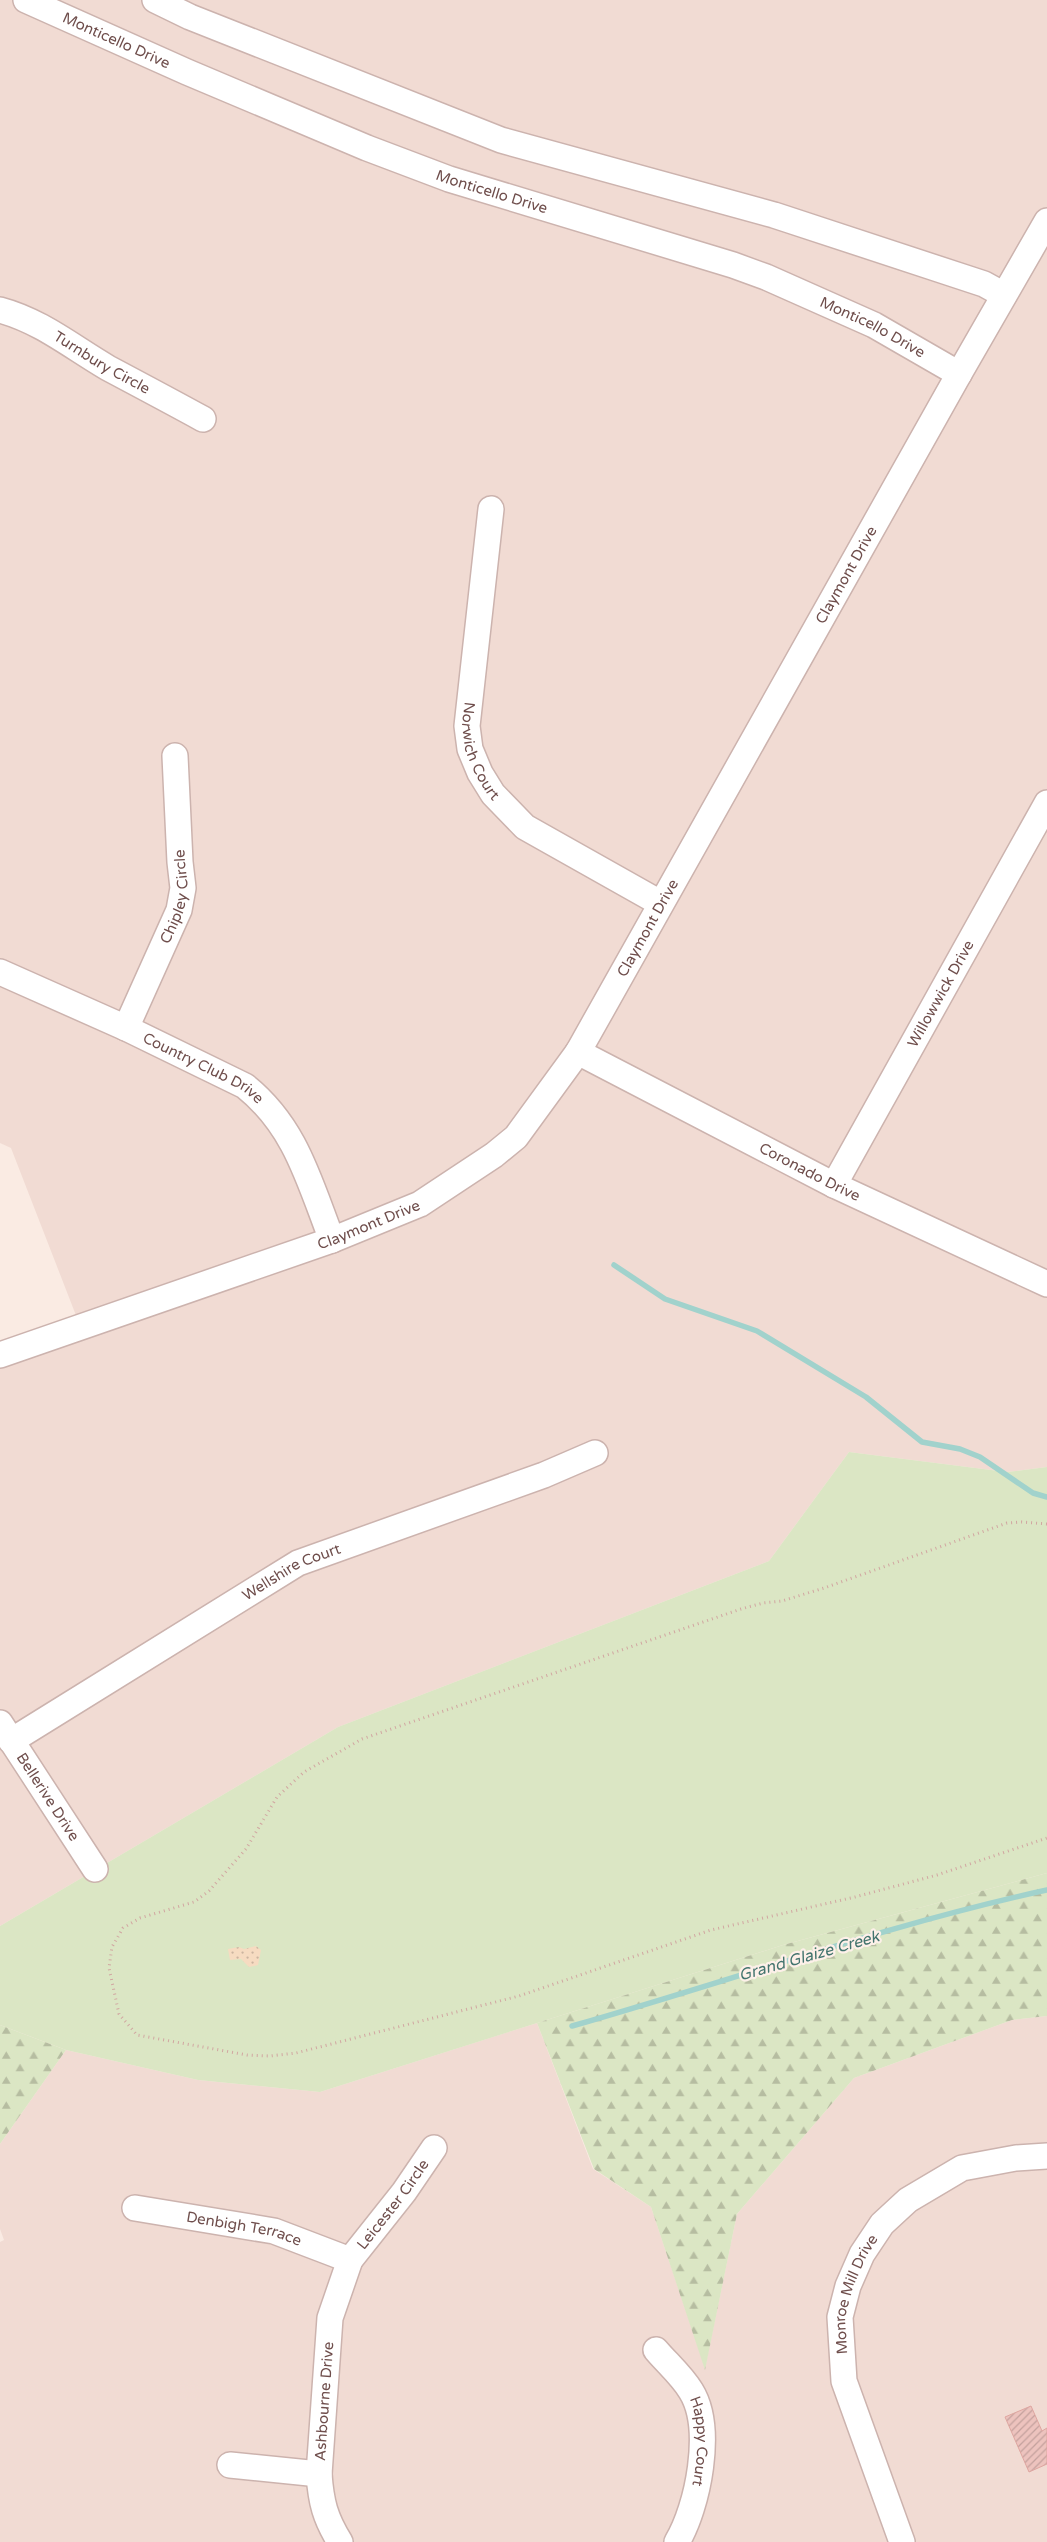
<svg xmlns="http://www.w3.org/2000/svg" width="1047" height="2542" viewBox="0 0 1047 2542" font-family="'Varela Round',sans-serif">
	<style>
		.residential { fill: #f1dbd3 }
		.grass { fill: #dbe6c4 }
		.forest { fill: url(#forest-firs) }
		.sand { fill: url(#sand-dots) }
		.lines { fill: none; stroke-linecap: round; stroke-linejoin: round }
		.stream { stroke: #a1d2cc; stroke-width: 5.5 }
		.building { fill: url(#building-hatch); stroke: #dea6a0 }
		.minor-casing { stroke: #ccb3ae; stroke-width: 28 }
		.path { stroke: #d1a6a1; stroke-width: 3; stroke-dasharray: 1 4; stroke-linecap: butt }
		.minor { stroke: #fff; stroke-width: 25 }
		.labels { text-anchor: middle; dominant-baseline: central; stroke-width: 4.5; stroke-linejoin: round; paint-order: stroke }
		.street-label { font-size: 15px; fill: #6f4e4c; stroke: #fdf0e9 }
		.water-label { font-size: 16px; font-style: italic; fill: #42746e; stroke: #fdf0e9 }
	</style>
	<defs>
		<pattern id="forest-firs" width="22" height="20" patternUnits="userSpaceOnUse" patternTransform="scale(1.25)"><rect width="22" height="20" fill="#dbe6c4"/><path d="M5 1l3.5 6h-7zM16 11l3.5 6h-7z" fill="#b6bda1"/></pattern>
		<pattern id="sand-dots" width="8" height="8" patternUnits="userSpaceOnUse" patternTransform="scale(1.25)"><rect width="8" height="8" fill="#f6dbc1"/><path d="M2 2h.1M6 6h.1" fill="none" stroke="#cbb49f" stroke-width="1.8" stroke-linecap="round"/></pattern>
		<pattern id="building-hatch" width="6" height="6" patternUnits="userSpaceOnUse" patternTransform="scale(1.25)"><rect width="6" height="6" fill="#edc3be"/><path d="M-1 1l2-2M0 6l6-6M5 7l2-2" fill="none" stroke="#c4a19d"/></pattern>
	</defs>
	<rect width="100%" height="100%" fill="#faebe3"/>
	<path class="residential" d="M 0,0 L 1047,0 L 1047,1467 L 1007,1472 L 849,1452 L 769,1561 L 338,1727 L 0,1926 L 0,1345 L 77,1318 L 11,1148 L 0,1143 Z
		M 1047,2016 L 1047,2542 L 0,2542 L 0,2242 L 4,2240 L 0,2229 L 0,2144 L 66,2050 L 198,2080 L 320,2092 L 537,2023 L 593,2169 L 651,2207 L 705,2368 L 737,2214 L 854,2078 L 1012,2020 Z"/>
	<path class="grass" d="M 849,1452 L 1007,1472 L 1047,1467 L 1047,1873 L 783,1945 L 320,2092 L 198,2080 L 66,2050 L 0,2025 L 0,1926 L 338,1727 L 769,1561 Z"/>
	<path class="forest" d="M 1047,1873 L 1047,2016 L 1012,2020 L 854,2078 L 737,2214 L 705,2370 L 651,2207 L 594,2169 L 537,2023 L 783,1945 Z
		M 0,2025 L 66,2050 L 0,2144 Z"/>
	<path class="sand" d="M 256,1946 L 261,1950 L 258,1965 L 249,1967 L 241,1959 L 230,1960 L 228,1949 L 239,1947 L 244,1949 Z"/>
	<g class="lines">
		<path class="stream" d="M 614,1265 L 665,1299 L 757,1331 L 866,1397 L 922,1442 L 960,1449 L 980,1457 L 1033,1493 L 1047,1497
			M 572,2026 C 730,1981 886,1925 1047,1890"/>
	</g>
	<path class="building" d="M 1031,2406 L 1042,2431 L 1047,2428 L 1047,2464 L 1029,2472 L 1005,2417 Z"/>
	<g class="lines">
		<g class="minor-casing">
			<g id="minor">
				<path id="s1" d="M 26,0 L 187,72 L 367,148 L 449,179 L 733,265 L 766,277 L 874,325 L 959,374"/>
				<path d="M 155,0 L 190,17 L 501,140 L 774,215 L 984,284 L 1004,295"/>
				<path id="s2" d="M 0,310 C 41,321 72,347 108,368 C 140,385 172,402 203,419"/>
				<path id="s3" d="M 491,509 L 467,726 L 470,749 L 480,773 L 493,794 L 525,827 L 660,903"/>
				<path id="s4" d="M 0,972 L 126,1028 L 245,1086 C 296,1127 309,1181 332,1240"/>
				<path id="s5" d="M 126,1028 L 179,910 L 183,888 L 180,862 L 175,756"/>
				<path id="s6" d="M 578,1052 L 834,1185 L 1047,1284"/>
				<path id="s7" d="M 834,1185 L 1047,803"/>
				<path id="s8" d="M 0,1355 L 332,1240 L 420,1204 L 494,1155 L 516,1137 L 578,1052 L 959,374 L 1047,221"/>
				<path id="s9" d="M 0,1723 L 95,1869"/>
				<path id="s10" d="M 11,1741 L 298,1563 L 544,1475 L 595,1453"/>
				<path id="s11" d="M 135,2208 L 274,2231 L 350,2260"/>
				<path id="s12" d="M 656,2350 C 667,2363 682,2376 691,2391 C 714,2428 698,2507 677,2542"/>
				<path d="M 230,2465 L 319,2474"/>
				<path id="s13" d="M 340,2542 C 325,2518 321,2502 319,2474 L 330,2318 L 350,2260 L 404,2192 L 434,2148"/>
				<path id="s14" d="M 902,2542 L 844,2381 L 840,2317 L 848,2286 L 862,2254 L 882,2224 L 908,2200 L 962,2168 L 1016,2158 L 1047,2156"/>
			</g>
		</g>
		<path class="path" d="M 1047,1524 L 1022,1522 L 1007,1523 L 824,1588 L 782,1601 L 763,1603 L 741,1609 L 362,1739 L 304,1772 L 277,1797 L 246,1849 L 209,1891 L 194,1902 L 140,1918 L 123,1928 L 112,1947 L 109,1968 L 119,2014 L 137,2035 L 247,2055 L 270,2056 L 296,2053 L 519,1996 L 711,1930 L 855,1897 L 937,1875 L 1047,1838"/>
		<use href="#minor" class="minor"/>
	</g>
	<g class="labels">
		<g class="street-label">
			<text stroke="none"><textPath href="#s1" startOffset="99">Monticello Drive</textPath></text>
			<text stroke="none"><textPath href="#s1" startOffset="504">Monticello Drive</textPath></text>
			<text stroke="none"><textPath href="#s1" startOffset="909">Monticello Drive</textPath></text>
			<text stroke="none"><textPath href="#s2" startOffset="115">Turnbury Circle</textPath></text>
			<text stroke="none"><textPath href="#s8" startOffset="1216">Claymont Drive</textPath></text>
			<text stroke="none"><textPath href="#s3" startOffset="246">Norwich Court</textPath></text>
			<text stroke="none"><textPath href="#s5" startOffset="142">Chipley Circle</textPath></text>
			<text stroke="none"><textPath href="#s8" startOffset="811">Claymont Drive</textPath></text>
			<text stroke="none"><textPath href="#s7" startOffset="219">Willowwick Drive</textPath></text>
			<text stroke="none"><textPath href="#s4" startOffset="225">Country Club Drive</textPath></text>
			<text stroke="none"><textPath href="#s6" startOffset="261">Coronado Drive</textPath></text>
			<text stroke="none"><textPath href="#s8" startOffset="391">Claymont Drive</textPath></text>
			<text stroke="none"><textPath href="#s10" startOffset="328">Wellshire Court</textPath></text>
			<text stroke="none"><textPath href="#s9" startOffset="88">Bellerive Drive</textPath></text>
			<text stroke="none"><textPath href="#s13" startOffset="360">Leicester Circle</textPath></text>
			<text stroke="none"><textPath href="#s11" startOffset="111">Denbigh Terrace</textPath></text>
			<text stroke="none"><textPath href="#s14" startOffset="261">Monroe Mill Drive</textPath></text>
			<text stroke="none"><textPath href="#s13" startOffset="145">Ashbourne Drive</textPath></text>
			<text stroke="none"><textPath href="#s12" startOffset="106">Happy Court</textPath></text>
		</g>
		<g class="water-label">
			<text transform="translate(809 1956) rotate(-16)">Grand Glaize Creek</text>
		</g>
	</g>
</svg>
